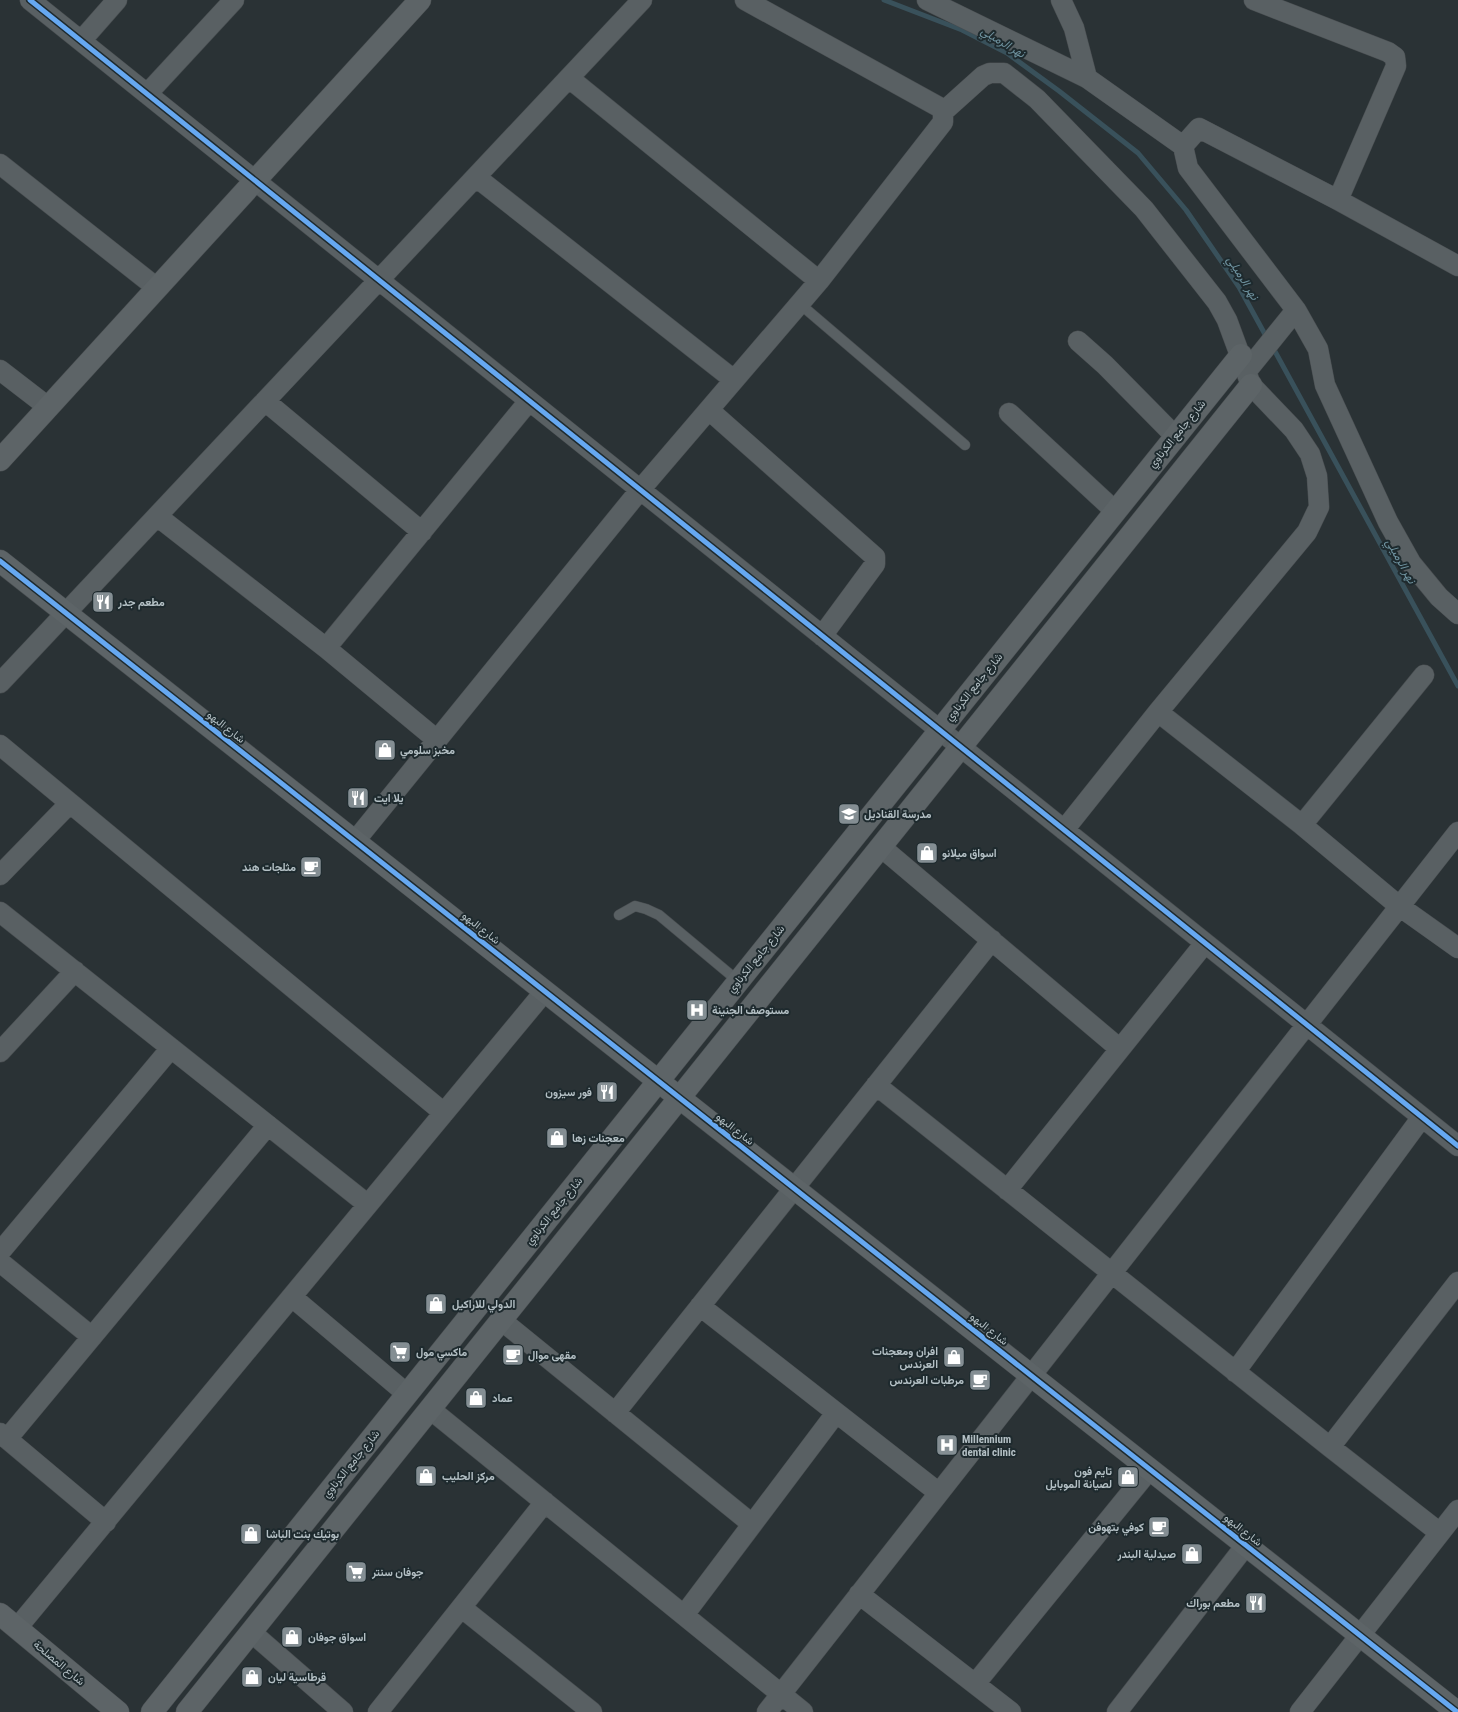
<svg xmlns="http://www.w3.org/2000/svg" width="1458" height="1712" viewBox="0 0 1458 1712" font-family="'Roboto Condensed',Vazirmatn,sans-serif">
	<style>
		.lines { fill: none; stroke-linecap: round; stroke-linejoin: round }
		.stream { stroke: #39515b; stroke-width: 5 }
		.lane-casing { stroke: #484d50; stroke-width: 11 }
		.street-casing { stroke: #484d50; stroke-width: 21 }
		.secondary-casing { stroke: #484d50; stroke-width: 23 }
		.lane { stroke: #596063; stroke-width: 10 }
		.street { stroke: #596063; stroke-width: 20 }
		.secondary { stroke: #5d6467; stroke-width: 22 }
		.cycleway-casing { stroke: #1e2a2e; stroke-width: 8 }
		.cycleway { stroke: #66a8f1; stroke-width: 5 }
		.labels { text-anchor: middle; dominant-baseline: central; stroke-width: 4; stroke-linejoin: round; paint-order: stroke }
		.street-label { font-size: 11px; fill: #b4c0c5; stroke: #1e2a2e }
		.poi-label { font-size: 11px; font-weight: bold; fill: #b4c0c5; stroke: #1e2a2e; text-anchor: start }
		.water-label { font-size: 12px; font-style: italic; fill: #7094a1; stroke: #1e2a2e }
	</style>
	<rect width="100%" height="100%" fill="#2a3235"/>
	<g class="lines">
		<path class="stream" d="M 884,0 L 962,30 L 1007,53 L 1059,91 L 1138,153 L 1186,210 L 1239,287 L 1267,338
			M 1272,346 L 1458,686"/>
		<g class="lane-casing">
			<path id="lane" d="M 800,304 L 965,445
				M 619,915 L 635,906 L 646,909 L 659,915 L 738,981"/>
		</g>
		<g class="street-casing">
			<path id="street" d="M 30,0 L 1458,1146
				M 927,0 L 1087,78 L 1183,146 L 1188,168 L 1296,310 L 1318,349 L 1325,385 L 1388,522 L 1411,563 L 1439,597 L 1458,614
				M 1061,0 L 1074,28 L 1087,78
				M 1254,0 L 1388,52 L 1395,57 L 1396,66 L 1338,200
				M 81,41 L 117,0
				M 569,78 L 819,281
				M 147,94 L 234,0
				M 943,112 L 983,76 L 990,73 L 1004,73 L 1037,99 L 1144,209 L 1217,302 L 1227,320 L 1251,385 L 1294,430 L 1310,454 L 1317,476 L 1319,507 L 1307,532 L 1158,712 L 1064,830
				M 1183,146 L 1199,128 L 1338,200 L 1458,266
				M 0,164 L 157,288
				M 476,177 L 734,380
				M 1078,341 L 1105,365 L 1175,436
				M 0,370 L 48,407
				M 1246,372 L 1296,310
				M 265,401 L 422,532
				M 709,410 L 875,557 L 875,564 L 822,636
				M 1009,413 L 1115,511
				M 157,516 L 326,648 L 437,740
				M 326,648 L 529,401
				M 0,683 L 642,0
				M 1158,712 L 1302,825 L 1399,906 L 1458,948
				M 0,745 L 444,1113
				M 1302,825 L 1424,675
				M 355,841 L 640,490 L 819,281 L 943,122 L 943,112 L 939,107 L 745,0
				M 881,847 L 1120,1049
				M 0,875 L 70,803
				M 0,912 L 367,1204
				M 0,1052 L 75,971
				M 876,1085 L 1330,1447 L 1440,1533
				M 1007,1190 L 1205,943
				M 0,1252 L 171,1048
				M 0,1262 L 92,1337
				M 292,1297 L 407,1394
				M 700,1306 L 939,1493
				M 501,1320 L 752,1524
				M 1235,1372 L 1422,1117
				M 430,1409 L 803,1712
				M 615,1413 L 992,940
				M 0,1433 L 106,1522
				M 7,1439 L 268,1125
				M 1330,1447 L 1458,1282
				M 859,1594 L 1011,1712
				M 462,1608 L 592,1712
				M 684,1615 L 836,1413
				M 17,1628 L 545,991
				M 251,1632 L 343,1712
				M 975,1684 L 1150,1469
				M 378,1712 L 545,1502
				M 767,1712 L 1458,832
				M 1117,1712 L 1246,1545
				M 1300,1712 L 1458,1510"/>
		</g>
		<g class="secondary-casing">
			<path id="secondary" d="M 0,460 L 420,0
				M 0,561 L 1457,1712
				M 0,1614 L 118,1712
				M 152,1712 L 1241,355
				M 187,1712 L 1251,385"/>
		</g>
		<use href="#lane" class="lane"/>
		<use href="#street" class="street"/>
		<use href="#secondary" class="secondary"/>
		<g class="cycleway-casing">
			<path id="cycleway" d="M 30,0 L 1458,1146
				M 0,561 L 1457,1712"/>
		</g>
		<use href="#cycleway" class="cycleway"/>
	</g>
	<defs>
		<g id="restaurant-square" transform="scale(1.15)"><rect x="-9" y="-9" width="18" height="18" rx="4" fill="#848e93" stroke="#1e2a2e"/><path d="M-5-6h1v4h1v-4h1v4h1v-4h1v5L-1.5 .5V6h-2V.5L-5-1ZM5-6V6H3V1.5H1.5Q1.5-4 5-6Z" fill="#fff"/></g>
		<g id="shop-square" transform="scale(1.15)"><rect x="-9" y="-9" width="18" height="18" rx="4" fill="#848e93" stroke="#1e2a2e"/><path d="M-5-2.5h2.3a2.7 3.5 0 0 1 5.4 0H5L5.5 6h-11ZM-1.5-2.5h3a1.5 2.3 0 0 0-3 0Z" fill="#fff"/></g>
		<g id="school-square" transform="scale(1.15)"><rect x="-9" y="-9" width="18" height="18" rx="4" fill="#848e93" stroke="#1e2a2e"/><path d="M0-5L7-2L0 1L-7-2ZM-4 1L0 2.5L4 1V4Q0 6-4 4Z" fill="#fff"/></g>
		<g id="cafe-square" transform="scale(1.15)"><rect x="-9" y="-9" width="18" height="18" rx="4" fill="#848e93" stroke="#1e2a2e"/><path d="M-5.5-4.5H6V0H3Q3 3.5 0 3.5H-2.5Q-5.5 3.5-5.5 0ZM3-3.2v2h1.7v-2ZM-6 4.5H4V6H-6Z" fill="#fff"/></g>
		<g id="hospital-square" transform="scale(1.15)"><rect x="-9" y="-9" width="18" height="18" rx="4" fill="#848e93" stroke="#1e2a2e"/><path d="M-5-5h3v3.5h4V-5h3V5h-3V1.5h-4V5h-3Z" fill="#fff"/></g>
		<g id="supermarket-square" transform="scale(1.15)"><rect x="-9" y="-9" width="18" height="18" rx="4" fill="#848e93" stroke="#1e2a2e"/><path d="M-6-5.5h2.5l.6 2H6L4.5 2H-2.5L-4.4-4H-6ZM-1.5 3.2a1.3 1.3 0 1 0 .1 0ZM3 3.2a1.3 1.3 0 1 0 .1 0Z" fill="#fff"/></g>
	</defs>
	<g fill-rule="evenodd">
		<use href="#restaurant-square" x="103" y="602"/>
		<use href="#shop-square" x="385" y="750"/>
		<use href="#restaurant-square" x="358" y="798"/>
		<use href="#school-square" x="849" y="814"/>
		<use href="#shop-square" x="927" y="853"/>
		<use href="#cafe-square" x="311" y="867"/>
		<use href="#hospital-square" x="697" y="1010"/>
		<use href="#restaurant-square" x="607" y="1092"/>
		<use href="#shop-square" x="557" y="1138"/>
		<use href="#shop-square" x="436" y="1304"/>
		<use href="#supermarket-square" x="400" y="1352"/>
		<use href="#cafe-square" x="513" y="1355"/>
		<use href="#shop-square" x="954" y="1357"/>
		<use href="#cafe-square" x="980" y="1380"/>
		<use href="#shop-square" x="476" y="1398"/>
		<use href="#hospital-square" x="947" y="1445"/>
		<use href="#shop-square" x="426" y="1476"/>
		<use href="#shop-square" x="1128" y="1477"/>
		<use href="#cafe-square" x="1159" y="1527"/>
		<use href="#shop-square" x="251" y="1534"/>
		<use href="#shop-square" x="1192" y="1554"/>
		<use href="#supermarket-square" x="356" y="1572"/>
		<use href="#restaurant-square" x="1256" y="1603"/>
		<use href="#shop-square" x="292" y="1637"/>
		<use href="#shop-square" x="252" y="1677"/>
	</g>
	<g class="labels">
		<g class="street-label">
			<text transform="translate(1177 434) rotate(-51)">شارع جامع الكرناوي</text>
			<text transform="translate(974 687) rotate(-51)">شارع جامع الكرناوي</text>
			<text transform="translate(226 727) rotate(38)">شارع البهو</text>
			<text transform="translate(481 928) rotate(38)">شارع البهو</text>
			<text transform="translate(756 959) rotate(-51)">شارع جامع الكرناوي</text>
			<text transform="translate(735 1129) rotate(38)">شارع البهو</text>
			<text transform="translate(554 1211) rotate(-51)">شارع جامع الكرناوي</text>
			<text transform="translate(989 1329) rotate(38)">شارع البهو</text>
			<text transform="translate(351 1464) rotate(-51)">شارع جامع الكرناوي</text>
			<text transform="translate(1243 1530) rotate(38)">شارع البهو</text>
			<text transform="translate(59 1663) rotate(40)">شارع المصلحة</text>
		</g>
		<g class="poi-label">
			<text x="118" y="602">مطعم جدر</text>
			<text x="400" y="750">مخبز سلومي</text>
			<text x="374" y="798">يلا ايت</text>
			<text x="864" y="814">مدرسة القناديل</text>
			<text x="942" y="853">اسواق ميلانو</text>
			<text x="296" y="867" text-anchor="end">مثلجات هند</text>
			<text x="712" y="1010">مستوصف الجنينة</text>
			<text x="592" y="1092" text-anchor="end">فور سيزون</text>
			<text x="572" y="1138">معجنات زها</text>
			<text x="452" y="1304">الدولي للاراكيل</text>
			<text x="938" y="1351" text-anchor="end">افران ومعجنات<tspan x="938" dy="13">العرندس</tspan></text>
			<text x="416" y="1352">ماكسي مول</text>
			<text x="528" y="1355">مقهى موال</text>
			<text x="964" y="1380" text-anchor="end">مرطبات العرندس</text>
			<text x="492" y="1398">عماد</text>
			<text x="962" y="1439">Millennium<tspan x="962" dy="13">dental clinic</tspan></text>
			<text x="1112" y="1471" text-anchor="end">تايم فون<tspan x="1112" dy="13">لصيانة الموبايل</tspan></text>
			<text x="442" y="1476">مركز الحليب</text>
			<text x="1144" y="1527" text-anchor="end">كوفي بتهوفن</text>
			<text x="266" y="1534">بوتيك بنت الباشا</text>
			<text x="1176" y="1554" text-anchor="end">صيدلية البندر</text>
			<text x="372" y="1572">جوفان سنتر</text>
			<text x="1240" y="1603" text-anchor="end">مطعم بوراك</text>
			<text x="308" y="1637">اسواق جوفان</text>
			<text x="268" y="1677">قرطاسية ليان</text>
		</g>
		<g class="water-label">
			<text transform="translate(1003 42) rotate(31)">نهر الرميلي</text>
			<text transform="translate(1243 278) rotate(58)">نهر الرميلي</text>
			<text transform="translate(1401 561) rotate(61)">نهر الرميلي</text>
		</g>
	</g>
</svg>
